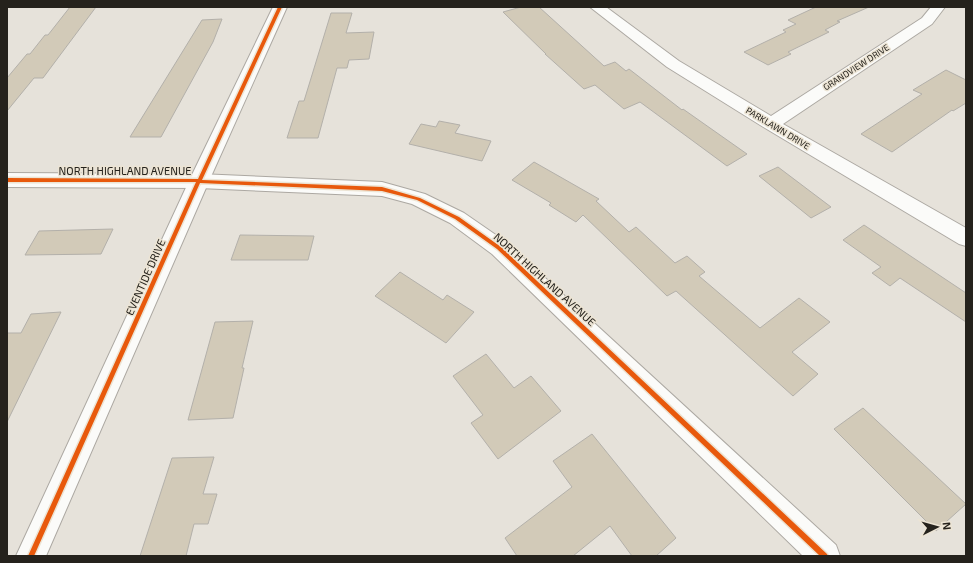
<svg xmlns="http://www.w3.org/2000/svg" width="973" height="563" viewBox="0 0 973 563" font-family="'Exo 2',sans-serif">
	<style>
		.building { fill: #d2cab8; stroke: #b3b0aa }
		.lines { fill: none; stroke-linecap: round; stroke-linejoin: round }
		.minor-casing { stroke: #aca8a2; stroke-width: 2 }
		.tertiary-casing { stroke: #aca8a2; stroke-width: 2 }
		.minor { fill: #fbfbf9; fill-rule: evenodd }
		.tertiary { fill: #fbfbf9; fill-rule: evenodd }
		.cycleway-casing { stroke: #ece4d4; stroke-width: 3 }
		.cycleway { fill: #e8590c; fill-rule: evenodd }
		.labels { text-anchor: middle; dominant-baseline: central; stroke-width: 3; stroke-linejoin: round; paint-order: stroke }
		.far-street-label { font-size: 9px; fill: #25221c; stroke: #ece4d4 }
		.street-label { font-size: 11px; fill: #25221c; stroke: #ece4d4 }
	</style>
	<rect width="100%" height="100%" fill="#e6e2da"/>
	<path class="building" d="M 70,7 L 96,7 L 43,78 L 34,78 L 7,111 L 7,78 L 27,54 L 30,54 L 45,35 L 48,35 Z
		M 521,7 L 539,7 L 604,66 L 615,62 L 626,71 L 629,69 L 682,110 L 683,109 L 747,154 L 727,166 L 640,102 L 624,109 L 595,85 L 584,89 L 545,54 L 546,54 L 503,12 Z
		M 816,7 L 869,7 L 837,21 L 840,22 L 825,30 L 829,32 L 788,52 L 791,54 L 768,65 L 744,52 L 786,32 L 783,30 L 796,24 L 788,20 Z
		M 331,13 L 352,13 L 346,33 L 374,32 L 369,59 L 349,60 L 347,68 L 337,68 L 318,138 L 287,138 L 299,101 L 304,101 Z
		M 222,19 L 213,42 L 161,137 L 130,137 L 202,20 Z
		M 946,70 L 966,80 L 966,103 L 953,111 L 952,110 L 892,152 L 861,134 L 922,94 L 913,90 Z
		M 439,121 L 460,125 L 455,133 L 491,141 L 482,161 L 409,144 L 421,124 L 436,127 Z
		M 534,162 L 599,199 L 596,201 L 629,232 L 636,227 L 675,263 L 687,256 L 705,272 L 699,276 L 760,328 L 799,298 L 830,322 L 792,352 L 818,374 L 793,396 L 676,291 L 667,296 L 583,215 L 576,222 L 549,205 L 551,203 L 512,180 Z
		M 778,167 L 831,207 L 811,218 L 759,176 Z
		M 864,225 L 966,293 L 966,322 L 900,278 L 890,286 L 872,273 L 881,267 L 843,240 Z
		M 113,229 L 101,254 L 25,255 L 39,231 Z
		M 240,235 L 314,236 L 308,260 L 231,260 Z
		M 400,272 L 443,300 L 447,295 L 474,312 L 446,343 L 375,296 Z
		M 61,312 L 7,422 L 7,333 L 21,333 L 31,314 Z
		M 253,321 L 242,368 L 244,368 L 233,418 L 188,420 L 215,322 Z
		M 486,354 L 514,388 L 531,376 L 561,411 L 498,459 L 471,423 L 483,415 L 453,376 Z
		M 863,408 L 966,504 L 936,531 L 834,429 Z
		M 592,434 L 676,538 L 656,556 L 632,556 L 610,526 L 573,556 L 517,556 L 505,538 L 572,487 L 553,461 Z
		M 214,457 L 203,494 L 217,494 L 208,524 L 194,524 L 186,556 L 140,556 L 172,458 Z"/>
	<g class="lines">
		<g class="minor-casing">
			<path id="minor" d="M 273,7 L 287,7 L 209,181 L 46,556 L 16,556 L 189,181 Z
				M 590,7 L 606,7 L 679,61 L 771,116 L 922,18 L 931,7 L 945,7 L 932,24 L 783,124 L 966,228 L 966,246 L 959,244 L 765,128 L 667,67 Z"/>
		</g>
		<g class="tertiary-casing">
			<path id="tertiary" d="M 7,173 L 199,174 L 382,182 L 425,194 L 464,213 L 506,242 L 836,545 L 840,556 L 803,556 L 492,254 L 450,223 L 412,204 L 382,196 L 199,188 L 7,187 Z"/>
		</g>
		<use href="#minor" class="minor"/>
		<use href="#tertiary" class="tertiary"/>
		<g class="cycleway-casing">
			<path id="cycleway" d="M 278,7 L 282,7 L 202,180 L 382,187 L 420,198 L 459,217 L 501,247 L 827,554 L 828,556 L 820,556 L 497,249 L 455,219 L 417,200 L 382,191 L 200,183 L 34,556 L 28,556 L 196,182 L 7,182 L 7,178 L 198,179 Z"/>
		</g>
		<use href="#cycleway" class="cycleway"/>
	</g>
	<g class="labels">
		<g class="far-street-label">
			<text transform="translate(856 67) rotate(-33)">GRANDVIEW DRIVE</text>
			<text transform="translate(778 128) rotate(31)">PARKLAWN DRIVE</text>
		</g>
		<g class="street-label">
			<text x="125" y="170">NORTH HIGHLAND AVENUE</text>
			<text transform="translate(145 277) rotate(-66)">EVENTIDE DRIVE</text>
			<text transform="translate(545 279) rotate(42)">NORTH HIGHLAND AVENUE</text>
		</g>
	</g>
	<rect width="973" height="563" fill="none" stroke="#25221c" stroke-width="16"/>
	<g transform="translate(937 527) rotate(84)" stroke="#ece4d4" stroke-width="3" paint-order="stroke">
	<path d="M0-3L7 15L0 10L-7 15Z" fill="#25221c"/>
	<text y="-6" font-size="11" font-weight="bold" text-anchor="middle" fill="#25221c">N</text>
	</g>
</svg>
